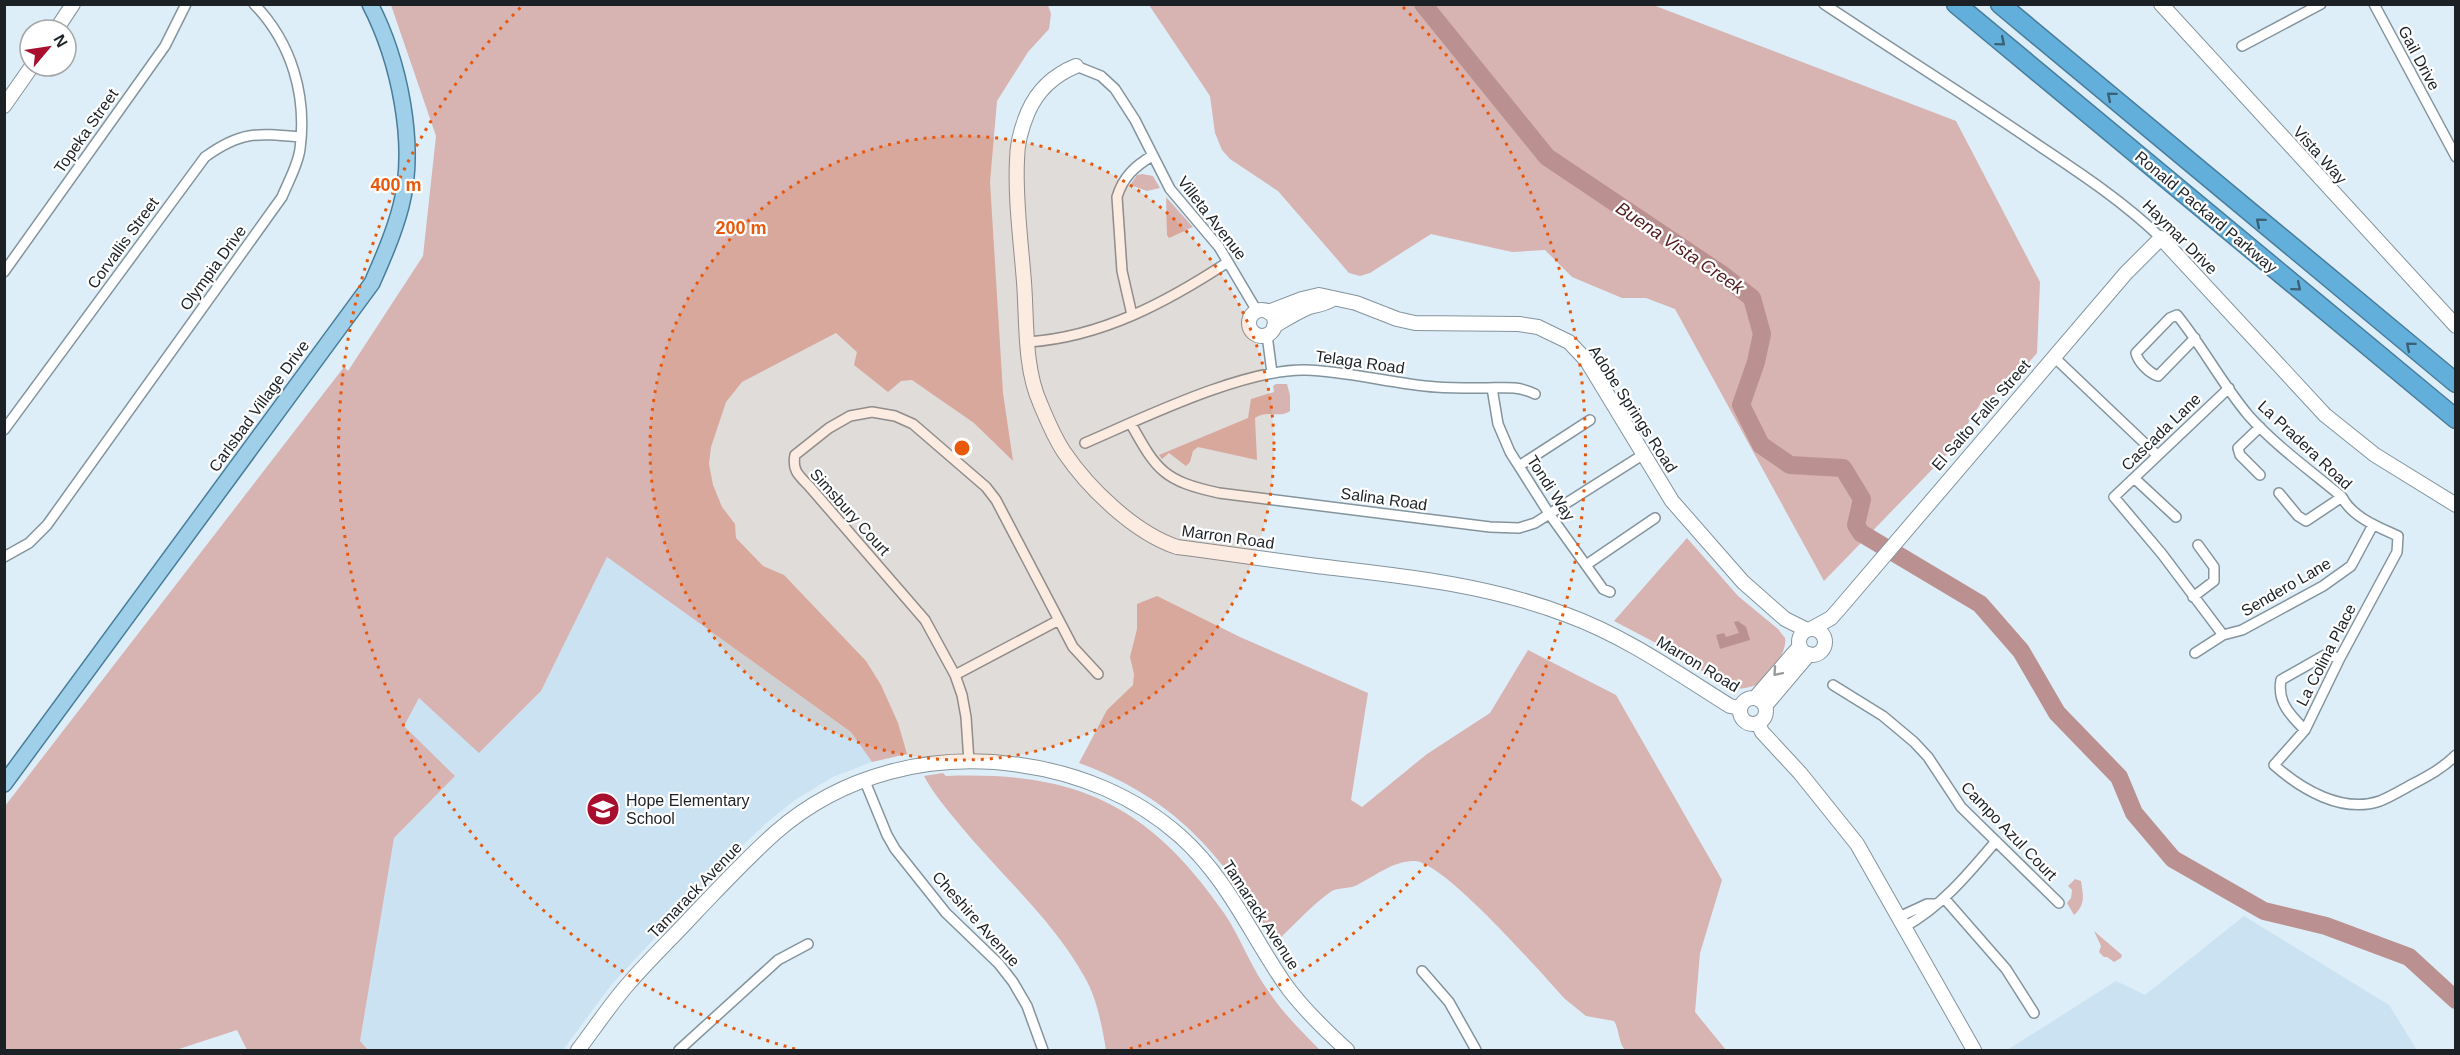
<svg xmlns="http://www.w3.org/2000/svg" width="2460" height="1055" viewBox="0 0 2460 1055" font-family="Arial,sans-serif">
	<style>
		.built { fill: #cae2f1 }
		.green { fill: #d7b3b2 }
		.water { fill: #ba9190 }
		.lines { fill: none; stroke-linecap: round; stroke-linejoin: round }
		.river { stroke: #ba9190; stroke-width: 18 }
		.street-casing { stroke: #84949d; stroke-width: 12 }
		.secondary-casing { stroke: #84949d; stroke-width: 16 }
		.primary-casing { stroke: #487d9b; stroke-width: 18 }
		.highway-casing { stroke: #487d9b; stroke-width: 21 }
		.street { stroke: #fff; stroke-width: 9 }
		.secondary { stroke: #fff; stroke-width: 14 }
		.primary { stroke: #a0cfe9; stroke-width: 15 }
		.highway { stroke: #61afda; stroke-width: 18 }
		.oneway { stroke: #3a6176 }
		.oneway2 { stroke: #989b9d }
		.ring { fill: none; stroke: #e8590c; stroke-width: 3; stroke-dasharray: 3 6 }
		.labels { text-anchor: middle; dominant-baseline: central; stroke-width: 4.5; stroke-linejoin: round; paint-order: stroke }
		.street-label { font-size: 16px; fill: #1b2125; stroke: #fff }
		.poi-label { font-size: 16px; fill: #1b2125; stroke: #fff; text-anchor: start }
		.water-label { font-size: 18px; font-style: italic; fill: #521d20; stroke: #fff }
		.centre { fill: #e8590c; stroke: #fff; stroke-width: 3 }
		.ring-label { font-size: 18px; text-anchor: middle; font-weight: bold; fill: #e8590c; stroke: #fff; stroke-width: 4.5; stroke-linejoin: round; paint-order: stroke }
	</style>
	<rect width="100%" height="100%" fill="#deeef8"/>
	<path class="built" d="M 607,557 L 851,732 L 872,762 L 833,777 L 795,800 L 771,819 L 730,857 L 611,985 L 563,1050 L 368,1050 L 360,1041 L 394,838 L 455,776 L 404,726 L 419,698 L 480,752 L 541,691 Z
		M 2244,916 L 2389,1005 L 2417,1050 L 2007,1050 L 2116,981 L 2145,995 Z"/>
	<path class="green" d="M 391,5 L 1048,5 L 1051,14 L 1049,29 L 1028,52 L 997,101 L 990,182 L 1003,393 L 1013,461 L 974,423 L 912,380 L 901,381 L 888,392 L 854,365 L 857,352 L 836,333 L 742,382 L 726,402 L 711,447 L 709,464 L 713,485 L 722,507 L 735,524 L 736,538 L 763,566 L 784,575 L 866,661 L 881,685 L 898,723 L 907,754 L 872,762 L 851,732 L 607,557 L 541,691 L 479,753 L 419,698 L 404,726 L 455,776 L 394,838 L 360,1041 L 368,1050 L 247,1050 L 237,1030 L 176,1050 L 5,1050 L 5,806 L 344,367 L 348,371 L 423,256 L 436,136 Z
		M 1149,5 L 1653,5 L 1956,121 L 2040,282 L 2037,353 L 2002,393 L 1993,395 L 1981,403 L 1950,451 L 1824,581 L 1675,309 L 1646,298 L 1622,298 L 1572,277 L 1545,250 L 1512,252 L 1431,234 L 1370,273 L 1360,276 L 1349,273 L 1278,191 L 1230,159 L 1222,150 L 1215,133 L 1210,96 Z
		M 1142,174 L 1153,176 L 1160,188 L 1147,191 L 1130,185 L 1137,175 Z
		M 1166,197 L 1193,227 L 1169,238 L 1167,235 Z
		M 1276,384 L 1287,384 L 1290,395 L 1290,411 C 1279,419 1267,409 1255,418 L 1257,460 L 1198,447 L 1193,451 L 1190,462 L 1186,466 L 1169,453 L 1162,459 L 1159,455 L 1248,418 L 1251,399 L 1274,392 L 1273,386 Z
		M 1687,538 L 1738,596 L 1778,629 L 1785,638 C 1788,651 1768,680 1756,685 C 1748,688 1737,690 1728,688 L 1675,653 L 1614,621 Z
		M 1157,596 L 1240,637 L 1368,693 L 1351,800 L 1362,807 L 1427,754 L 1490,713 L 1528,650 L 1616,695 L 1722,880 L 1700,953 L 1695,1012 L 1726,1050 L 1625,1050 C 1618,1042 1620,1031 1614,1021 L 1586,1016 L 1565,999 C 1541,973 1444,861 1414,861 C 1392,861 1374,877 1355,886 C 1347,889 1336,887 1329,893 C 1310,907 1293,926 1275,943 C 1223,856 1177,799 1079,763 L 1107,710 L 1133,685 L 1134,674 L 1130,657 L 1137,629 L 1137,604 Z
		M 943,773 L 946,776 C 1077,771 1149,805 1224,913 C 1241,938 1251,968 1269,992 C 1283,1013 1302,1032 1320,1050 L 1106,1050 C 1102,1026 1097,998 1084,976 C 1052,919 1000,874 959,824 C 946,808 933,793 924,776 Z
		M 2075,879 L 2081,881 C 2083,895 2086,905 2074,915 L 2067,903 L 2071,898 L 2072,890 L 2068,886 Z
		M 2094,931 L 2122,955 L 2121,958 L 2114,962 L 2107,957 L 2104,957 L 2099,952 L 2101,946 Z"/>
	<path class="water" d="M 1738,621 L 1746,627 L 1750,640 L 1720,649 L 1716,635 L 1724,633 L 1726,637 L 1739,633 L 1734,622 Z"/>
	<g class="lines">
		<path class="river" d="M 1423,4 L 1547,157 L 1723,275 L 1752,298 L 1762,334 L 1756,362 L 1741,405 L 1761,445 L 1790,465 L 1843,468 L 1862,499 L 1856,525 L 1861,533 L 1980,604 L 2021,651 L 2057,713 L 2119,777 L 2134,813 L 2173,859 L 2264,911 L 2326,926 L 2409,957 L 2456,1000"/>
		<g class="street-casing">
			<path id="street" d="M 1824,4 C 1896,52 1970,98 2041,147 C 2083,175 2125,203 2161,238
				M 2374,4 L 2456,157
				M 2242,46 L 2321,4
				M 1076,66 L 1101,76 L 1115,89 L 1135,120 L 1170,189 L 1219,247 L 1257,311
				M 4,272 L 165,46 L 186,4
				M 1132,315 L 1122,271 L 1117,197 C 1123,177 1135,166 1152,156
				M 1267,335 L 1272,373
				M 2195,338 L 2158,376 C 2149,373 2138,362 2136,353 L 2170,318 L 2177,315 C 2203,347 2222,384 2249,416 C 2276,446 2311,471 2342,497 C 2352,517 2378,527 2398,536 L 2397,552 L 2340,658 L 2305,730 L 2274,765 C 2301,789 2342,814 2380,801 C 2390,797 2400,791 2409,786 C 2426,777 2442,769 2456,755
				M 1028,342 C 1102,337 1167,302 1228,262
				M 2054,357 L 2157,455
				M 1492,388 L 1498,424 L 1510,452 L 1550,515 L 1603,589 L 1610,592
				M 1131,424 C 1157,471 1164,481 1219,493 L 1490,527 L 1519,528 L 1535,523 L 1644,454
				M 2260,427 L 2238,448 L 2240,455 L 2260,475
				M 4,430 L 205,157 C 241,131 257,133 300,137
				M 1085,443 C 1143,418 1243,369 1305,370 C 1349,371 1392,384 1436,387 C 1449,388 1463,388 1477,388 C 1498,389 1515,384 1535,394
				M 1519,466 L 1590,420
				M 2134,478 L 2176,517
				M 2279,493 L 2298,516 L 2306,521 L 2342,497
				M 4,557 L 29,543 L 47,525 L 282,197 C 288,182 298,165 300,149 C 307,96 292,43 254,4
				M 1586,565 L 1655,518
				M 2193,597 L 2214,581 L 2214,567 L 2198,545
				M 2223,635 L 2162,554 L 2114,497 L 2229,388
				M 2195,653 L 2223,635 L 2242,630 L 2323,586 L 2351,566 L 2373,525
				M 955,675 L 1059,620
				M 1833,685 L 1883,716 L 1914,742 L 1928,757 L 1961,807 L 2059,903
				M 2305,730 C 2290,715 2277,702 2281,680 L 2325,655 L 2340,658
				M 969,762 L 966,717 L 962,695 L 955,675 L 925,620 L 809,486 C 798,475 792,470 795,455 L 829,428 L 850,416 L 872,412 L 895,416 L 913,424 L 986,487 L 996,500 L 1073,647 L 1098,674
				M 864,779 L 887,835 L 895,849 L 946,913 L 999,964 L 1013,982 L 1027,1006 L 1043,1050
				M 1944,898 L 2006,969 L 2034,1013
				M 1899,917 L 1927,904 L 1935,904
				M 1904,927 C 1941,907 1969,873 1996,841
				M 1422,971 L 1449,1002 L 1476,1050
				M 679,1050 L 778,960 L 808,944"/>
		</g>
		<g class="secondary-casing">
			<path id="secondary" d="M 2161,4 L 2456,326
				M 56,30 L 73,4
				M 1076,66 C 1054,75 1038,89 1028,112 C 1022,126 1017,144 1017,160 C 1015,200 1021,242 1024,282 C 1027,321 1024,367 1040,403 C 1047,420 1054,437 1064,452 C 1089,489 1135,533 1177,547 C 1224,553 1271,560 1317,566 C 1403,576 1486,584 1567,615 C 1627,637 1677,673 1730,706 L 1740,708
				M 4,106 L 32,66
				M1249 323a13 13 0 1 1 26 0a13 13 0 1 1-26 0Z
				M 1268,312 L 1302,299 L 1319,295 L 1356,303 L 1397,319 L 1415,323 L 1519,324 L 1538,327 L 1569,342 L 1587,361 L 1672,501 L 1743,582 L 1785,619 L 1807,630
				M 1274,326 C 1286,319 1297,312 1309,307 C 1318,305 1325,304 1333,299
				M 1811,629 L 1831,618 L 1839,609 L 2126,273 L 2161,238 L 2325,415 L 2375,455 L 2456,505
				M1799 642a13 13 0 1 1 26 0a13 13 0 1 1-26 0Z
				M 1755,698 L 1800,646
				M1740 711a13 13 0 1 1 26 0a13 13 0 1 1-26 0Z
				M 1765,706 L 1809,654
				M 1758,723 L 1762,732 L 1800,773 L 1857,844 L 1974,1050
				M 578,1050 C 595,1028 611,1003 630,982 C 651,958 674,936 696,912 C 722,885 747,858 775,833 C 842,774 932,752 1020,765 C 1078,773 1135,796 1180,836 C 1228,879 1249,932 1285,984 C 1302,1008 1325,1030 1347,1050"/>
		</g>
		<g class="primary-casing">
			<path id="primary" d="M 4,784 L 372,283 C 383,258 394,233 401,206 C 417,144 399,60 370,4"/>
		</g>
		<g class="highway-casing">
			<path id="highway" d="M 1956,4 L 2456,419
				M 2000,4 L 2456,383"/>
		</g>
		<use href="#street" class="street"/>
		<use href="#secondary" class="secondary"/>
		<use href="#primary" class="primary"/>
		<use href="#highway" class="highway"/>
	</g>
	<defs><path id="oneway-chevron" d="M-2-3.5L2.5 0L-2 3.5" fill="none" stroke-width="1.6" stroke-linecap="round" stroke-linejoin="round" transform="scale(1.5)"/></defs>
	<g class="oneway">
		<use href="#oneway-chevron" transform="translate(2001 42) rotate(40)"/>
		<use href="#oneway-chevron" transform="translate(2111 96) rotate(-140)"/>
		<use href="#oneway-chevron" transform="translate(2260 222) rotate(-140)"/>
		<use href="#oneway-chevron" transform="translate(2297 287) rotate(40)"/>
		<use href="#oneway-chevron" transform="translate(2410 346) rotate(-140)"/>
	</g>
	<use class="oneway2" href="#oneway-chevron" transform="translate(1777 672) rotate(131)"/>
	<circle cx="962" cy="448" r="312" fill="#e8590c" fill-opacity=".12"/>
	<g class="ring">
		<circle cx="962" cy="448" r="312"/>
		<path d="M795 1049A624 624 0 0 1 521 7M1403 7A624 624 0 0 1 1129 1049"/>
	</g>
	<defs>
		<g id="school-disc" transform="scale(1.725)"><circle r="9.5" fill="#a80f2f" stroke="#fff"/><path d="M0-5L7-2L0 1L-7-2ZM-4 1L0 2.5L4 1V4Q0 6-4 4Z" fill="#fff"/></g>
	</defs>
	<g fill-rule="evenodd">
		<use href="#school-disc" x="603" y="809"/>
	</g>
	<g class="labels">
		<g class="street-label">
			<text transform="translate(2419 58) rotate(62)">Gail Drive</text>
			<text transform="translate(86 131) rotate(-55)">Topeka Street</text>
			<text transform="translate(2320 155) rotate(48)">Vista Way</text>
			<text transform="translate(2206 212) rotate(40)">Ronald Packard Parkway</text>
			<text transform="translate(1212 218) rotate(52)">Villeta Avenue</text>
			<text transform="translate(2180 237) rotate(45)">Haymar Drive</text>
			<text transform="translate(123 243) rotate(-54)">Corvallis Street</text>
			<text transform="translate(213 268) rotate(-54)">Olympia Drive</text>
			<text transform="translate(1360 362) rotate(8)">Telaga Road</text>
			<text transform="translate(259 406) rotate(-54)">Carlsbad Village Drive</text>
			<text transform="translate(1633 409) rotate(57)">Adobe Springs Road</text>
			<text transform="translate(1981 415) rotate(-49)">El Salto Falls Street</text>
			<text transform="translate(2161 432) rotate(-44)">Cascada Lane</text>
			<text transform="translate(2305 445) rotate(43)">La Pradera Road</text>
			<text transform="translate(1551 488) rotate(57)">Tondi Way</text>
			<text transform="translate(1384 499) rotate(8)">Salina Road</text>
			<text transform="translate(850 512) rotate(48)">Simsbury Court</text>
			<text transform="translate(1228 537) rotate(8)">Marron Road</text>
			<text transform="translate(2286 587) rotate(-30)">Sendero Lane</text>
			<text transform="translate(2326 655) rotate(-63)">La Colina Place</text>
			<text transform="translate(1698 664) rotate(31)">Marron Road</text>
			<text transform="translate(2009 831) rotate(46)">Campo Azul Court</text>
			<text transform="translate(695 890) rotate(-46)">Tamarack Avenue</text>
			<text transform="translate(1261 915) rotate(57)">Tamarack Avenue</text>
			<text transform="translate(976 919) rotate(48)">Cheshire Avenue</text>
		</g>
		<g class="poi-label">
			<text x="626" y="800">Hope Elementary<tspan x="626" dy="18">School</tspan></text>
		</g>
		<g class="water-label">
			<text transform="translate(1680 248) rotate(34)">Buena Vista Creek</text>
		</g>
	</g>
	<circle cx="962" cy="448" r="9" class="centre"/>
	<g class="ring-label">
		<text x="396" y="191">400 m</text>
		<text x="741" y="234">200 m</text>
	</g>
	<rect width="2460" height="1055" fill="none" stroke="#1b2125" stroke-width="12"/>
	<g transform="translate(48 48) rotate(61)"><circle r="28" fill="#ffffff" stroke="#a4a6a8" stroke-width="1.5"/>
	<path d="M0-4.5L10 22L0 15L-10 22Z" fill="#a80f2f"/>
	<text y="-9" font-size="16" font-weight="bold" text-anchor="middle" fill="#1b2125">N</text>
	</g>
</svg>
